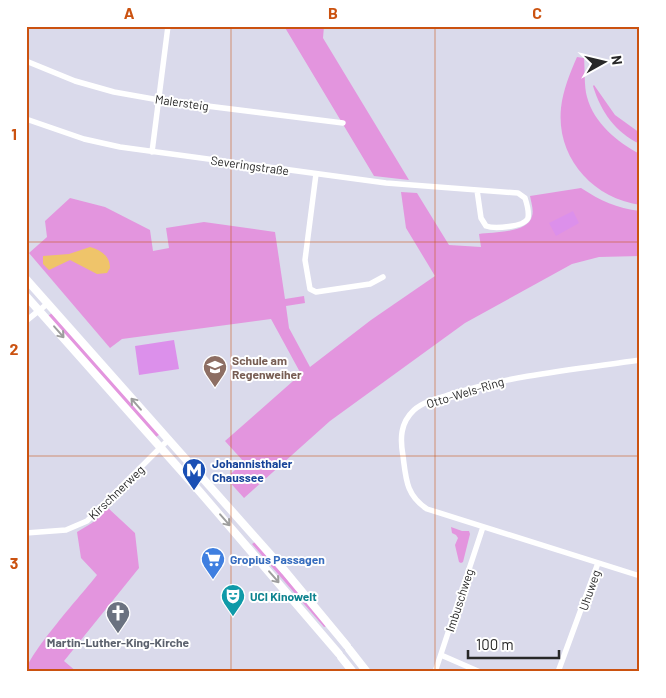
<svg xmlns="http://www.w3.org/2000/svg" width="666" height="698" viewBox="0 0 666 698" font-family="Barlow,sans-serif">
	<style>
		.green { fill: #e395de }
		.pitch { fill: #dc90eb }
		.water { fill: #efc46a }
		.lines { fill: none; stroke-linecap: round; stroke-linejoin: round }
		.minor { stroke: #fff; stroke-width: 5.5 }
		.secondary { stroke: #fff; stroke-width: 8 }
		.oneway { stroke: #9e9e9e }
		.grid { fill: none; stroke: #cb5210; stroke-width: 1; stroke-opacity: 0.55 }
		.labels { text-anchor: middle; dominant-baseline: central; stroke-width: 4; stroke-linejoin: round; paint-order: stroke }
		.street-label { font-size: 12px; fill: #282828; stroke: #fff }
		.education-label { font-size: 12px; font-weight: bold; fill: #785e54; stroke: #fff; text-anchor: start }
		.transit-label { font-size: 12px; font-weight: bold; fill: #164399; stroke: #fff; text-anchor: start }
		.shop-label { font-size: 12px; font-weight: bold; fill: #366cbe; stroke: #fff; text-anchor: start }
		.culture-label { font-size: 12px; font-weight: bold; fill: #0d838f; stroke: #fff; text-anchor: start }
		.worship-label { font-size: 12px; font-weight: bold; fill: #5b616d; stroke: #fff }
		.neatline { fill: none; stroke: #cb5210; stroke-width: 2 }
		.grid-label { font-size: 16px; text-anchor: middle; font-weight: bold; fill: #cb5210 }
	</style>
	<rect width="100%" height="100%" fill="#dadaeb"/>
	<path class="green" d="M 284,26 L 324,26 L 323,38 L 409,180 L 374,176 Z
		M 577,57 L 584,58 C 585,70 584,86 587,97 C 594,123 617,142 640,154 L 640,205 C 592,198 556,157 561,108 C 563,90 570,73 577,57 Z
		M 594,85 L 615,115 L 640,133 L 640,144 C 615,132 601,112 593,86 Z
		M 581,188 C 601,201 616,208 640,211 L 640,256 L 599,257 L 572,264 L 465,323 L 330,421 L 244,498 L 226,478 L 244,462 L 225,441 L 301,374 L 271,319 L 122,339 L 110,348 L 29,253 L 47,237 L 45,221 L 70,198 L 105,207 L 150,230 L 153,251 L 169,248 L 166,228 L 204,222 L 275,232 L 285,299 L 304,296 L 305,303 L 286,306 L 289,328 L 310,367 L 371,320 L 435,276 L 406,228 L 401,192 L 417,193 L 449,245 L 481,247 L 479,234 C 493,232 529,233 532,216 C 534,210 531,202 530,196 Z
		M 52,313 L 160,434 L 156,437 L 48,316 Z
		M 108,508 L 135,533 L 139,568 L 64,661 L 77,672 L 26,672 C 26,656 84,592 97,575 L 81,558 L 77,532 L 92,523 Z
		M 451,527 L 462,531 L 469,531 L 470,534 L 463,562 L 461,563 L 459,562 L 455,545 L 458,538 L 456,535 L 452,533 Z
		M 255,542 L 327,626 L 324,627 L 252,544 Z"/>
	<path class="pitch" d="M 573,211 L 579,223 L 556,236 L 549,223 Z
		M 174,340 L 179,369 L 139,375 L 135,346 Z"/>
	<path class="water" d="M 90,247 C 101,250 110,256 110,268 L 107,273 L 97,274 L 70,260 L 49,270 L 43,264 L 43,256 L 69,254 Z"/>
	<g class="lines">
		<path class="minor" d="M 26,61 L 75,81 L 114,92 L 159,100 L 343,123
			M 26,119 L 84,139 L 120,147 L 386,183 L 518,193 L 525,198 C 527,204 529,213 528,218 C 525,227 494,229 486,226 L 481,218 L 477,190
			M 152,152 L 168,26
			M 316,174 L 305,260 L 310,289 L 316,292 L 370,284 L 383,277
			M 26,321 L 47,304
			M 640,360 C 577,369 513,375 452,394 C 439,398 424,401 414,410 C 400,423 400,439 403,456 C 406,479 406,495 427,509 L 640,576
			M 26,533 L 66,530 L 87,521 L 168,440
			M 441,655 L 480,672
			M 435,672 L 483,527
			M 558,672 L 598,563"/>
		<path class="secondary" d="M 26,279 L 285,571 L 347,646
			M 26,296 L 200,492 L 339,654
			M 349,649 L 367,672
			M 341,657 L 353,672"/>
	</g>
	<defs><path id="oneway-shaft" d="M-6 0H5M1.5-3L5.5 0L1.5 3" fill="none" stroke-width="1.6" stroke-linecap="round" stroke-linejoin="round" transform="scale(1.25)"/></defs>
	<g class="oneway">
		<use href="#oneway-shaft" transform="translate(59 332) rotate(49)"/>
		<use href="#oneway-shaft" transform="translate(136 404) rotate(-131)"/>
		<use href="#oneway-shaft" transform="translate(225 520) rotate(49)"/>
		<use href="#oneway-shaft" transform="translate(274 577) rotate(49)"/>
	</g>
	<path class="grid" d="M 231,26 L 231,672M 435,26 L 435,672M 26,242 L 640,242M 26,456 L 640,456"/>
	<defs>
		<g id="school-pin" transform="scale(1.25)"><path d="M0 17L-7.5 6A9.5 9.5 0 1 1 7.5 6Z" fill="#8d6e63" stroke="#fff"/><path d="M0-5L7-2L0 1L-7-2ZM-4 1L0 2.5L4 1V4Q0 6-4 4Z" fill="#fff"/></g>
		<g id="metro-pin" transform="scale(1.25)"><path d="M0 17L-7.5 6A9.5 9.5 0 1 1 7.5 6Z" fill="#1a4fb4" stroke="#fff"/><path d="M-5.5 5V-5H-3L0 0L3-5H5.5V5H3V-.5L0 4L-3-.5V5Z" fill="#fff"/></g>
		<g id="supermarket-pin" transform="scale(1.25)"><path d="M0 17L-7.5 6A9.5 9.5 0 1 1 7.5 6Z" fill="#3f7fe0" stroke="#fff"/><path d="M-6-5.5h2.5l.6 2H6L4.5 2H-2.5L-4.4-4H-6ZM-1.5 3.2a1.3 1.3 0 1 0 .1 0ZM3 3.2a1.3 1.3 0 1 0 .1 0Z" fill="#fff"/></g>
		<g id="theatre-pin" transform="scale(1.25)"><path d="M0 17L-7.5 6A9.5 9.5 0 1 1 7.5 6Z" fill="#0f9aa8" stroke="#fff"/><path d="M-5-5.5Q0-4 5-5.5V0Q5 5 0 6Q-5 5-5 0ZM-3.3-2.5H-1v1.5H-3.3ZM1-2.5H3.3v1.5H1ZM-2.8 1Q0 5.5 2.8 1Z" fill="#fff"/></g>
		<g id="church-pin" transform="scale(1.25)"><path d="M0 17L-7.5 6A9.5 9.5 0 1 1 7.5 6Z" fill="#6b7280" stroke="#fff"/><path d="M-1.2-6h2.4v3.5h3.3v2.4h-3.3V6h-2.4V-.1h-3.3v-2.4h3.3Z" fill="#fff"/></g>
	</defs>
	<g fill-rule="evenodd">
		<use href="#school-pin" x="215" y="367"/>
		<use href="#metro-pin" x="194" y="470"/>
		<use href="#supermarket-pin" x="213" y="559"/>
		<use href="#theatre-pin" x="233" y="596"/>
		<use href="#church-pin" x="118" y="613"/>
	</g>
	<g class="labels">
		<g class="street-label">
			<text transform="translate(182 102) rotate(8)">Malersteig</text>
			<text transform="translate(250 165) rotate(8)">Severingstraße</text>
			<text transform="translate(465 392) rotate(-17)">Otto-Wels-Ring</text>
			<text transform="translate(116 492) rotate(-44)">Kirschnerweg</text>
			<text transform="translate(589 590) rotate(-71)">Uhuweg</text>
			<text transform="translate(459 600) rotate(-72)">Imbuschweg</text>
		</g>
		<g class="education-label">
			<text x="232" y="360">Schule am<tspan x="232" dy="14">Regenweiher</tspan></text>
		</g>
		<g class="transit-label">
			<text x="212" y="463">Johannisthaler<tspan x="212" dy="14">Chaussee</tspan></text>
		</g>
		<g class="shop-label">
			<text x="230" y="559">Gropius Passagen</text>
		</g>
		<g class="culture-label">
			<text x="250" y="596">UCI Kinowelt</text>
		</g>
		<g class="worship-label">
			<text x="118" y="642">Martin-Luther-King-Kirche</text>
		</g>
	</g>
	<rect width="666" height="698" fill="none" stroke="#ffffff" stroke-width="55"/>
	<g transform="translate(604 62) rotate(82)" stroke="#ffffff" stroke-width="4" paint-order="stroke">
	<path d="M0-4L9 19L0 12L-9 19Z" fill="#282828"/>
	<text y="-8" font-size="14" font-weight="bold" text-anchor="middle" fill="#282828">N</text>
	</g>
	<path d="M468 650v8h91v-8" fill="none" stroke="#282828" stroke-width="2.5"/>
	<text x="476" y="650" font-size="15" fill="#282828" stroke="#ffffff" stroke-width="4" paint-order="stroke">100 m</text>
	<rect x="28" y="28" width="610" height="642" class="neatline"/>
	<g class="grid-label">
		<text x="129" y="19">A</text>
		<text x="333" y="19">B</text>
		<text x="537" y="19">C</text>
		<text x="14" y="140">1</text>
		<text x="14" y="355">2</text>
		<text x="14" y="569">3</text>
	</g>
</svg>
